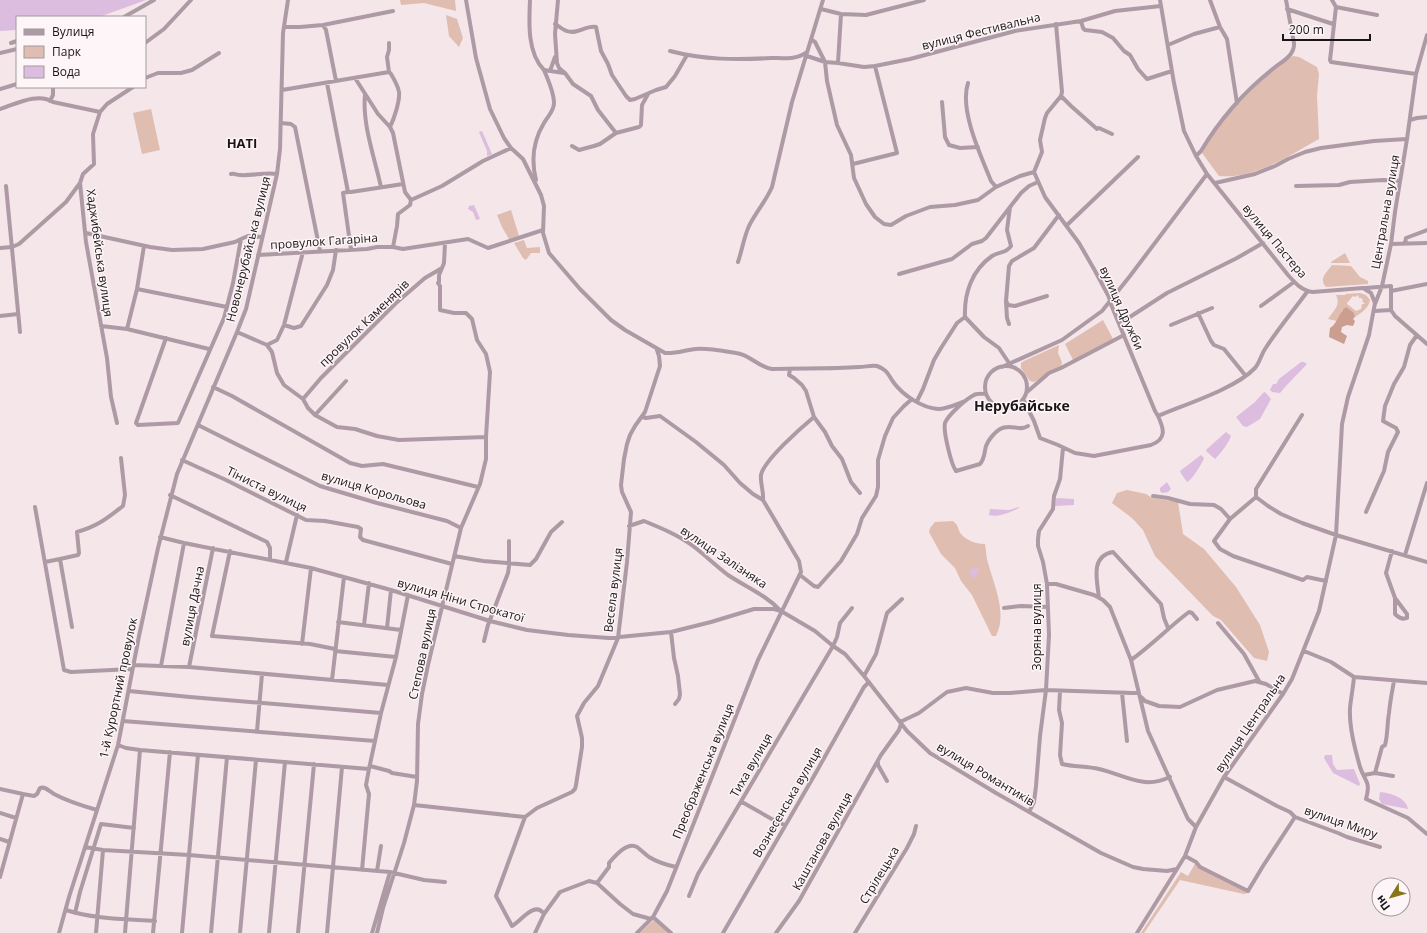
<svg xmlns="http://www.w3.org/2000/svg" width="1427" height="933" viewBox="0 0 1427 933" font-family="'Open Sans',sans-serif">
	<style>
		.green { fill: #dfbdb1; fill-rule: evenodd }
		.forest { fill: #cb9e90 }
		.water { fill: #dcbddf }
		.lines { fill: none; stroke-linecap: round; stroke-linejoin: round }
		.minor { stroke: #ad9aa5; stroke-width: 4 }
		.labels { text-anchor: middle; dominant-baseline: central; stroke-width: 3; stroke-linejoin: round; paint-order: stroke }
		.street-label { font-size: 12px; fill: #1a1516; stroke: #fdf5f7 }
		.neighbourhood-label { font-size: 13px; font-weight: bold; fill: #1a1516; stroke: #fdf5f7 }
		.quarter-label { font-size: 14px; font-weight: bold; fill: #1a1516; stroke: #fdf5f7 }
	</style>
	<rect width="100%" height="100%" fill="#f4e6e9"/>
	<path class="green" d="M 400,0 L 455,0 L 456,11 L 424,3 L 401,5 Z
		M 446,15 L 457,19 L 463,38 L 459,47 L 449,36 Z
		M 1293,56 L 1299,57 L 1317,67 L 1319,74 L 1317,96 L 1319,139 C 1288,156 1256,179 1219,176 L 1202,153 L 1218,125 L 1248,94 L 1271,72 Z
		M 151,109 L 160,150 L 142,154 L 133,113 Z
		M 511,210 L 519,236 L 509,239 L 502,227 L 497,215 Z
		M 524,240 L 527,248 L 540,247 L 540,253 L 531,253 L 526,260 L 523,258 L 514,243 Z
		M 1345,253 L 1350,263 L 1331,263 L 1331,262 Z
		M 1332,265 L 1351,266 L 1360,277 L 1368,281 L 1368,284 L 1326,287 C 1318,279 1327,272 1332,265 Z
		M 1360,293 L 1366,295 L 1370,300 C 1369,308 1361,313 1355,317 L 1354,313 L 1342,310 L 1337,321 L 1328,319 C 1334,310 1341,305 1336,295 L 1345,295 L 1346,294 ZM 1358,295 L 1359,298 L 1361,298 L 1363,300 L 1362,301 L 1365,304 L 1362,304 L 1361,309 L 1356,311 L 1347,304 L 1347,303 L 1353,296 L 1355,297 Z
		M 1103,320 L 1113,339 L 1073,360 L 1065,344 Z
		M 1059,345 L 1058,353 L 1062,362 L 1061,367 L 1034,382 L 1030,381 L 1021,368 L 1021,363 L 1024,361 Z
		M 1127,490 L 1146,494 L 1152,498 L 1178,502 L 1183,534 L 1204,549 L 1236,587 L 1260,625 L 1269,652 L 1267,661 L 1254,658 L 1221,620 L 1213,616 L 1155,556 L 1143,530 L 1132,518 L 1112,503 L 1117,493 Z
		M 953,521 C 960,527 957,529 961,534 C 967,541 977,544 985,544 C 986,549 986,554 987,559 C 993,584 1008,611 996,636 L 992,636 L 972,595 L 961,581 L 955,568 L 941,554 L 929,532 L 930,528 L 935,522 Z
		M 1196,862 L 1200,867 L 1251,892 L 1244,894 L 1180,880 L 1144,933 L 1141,933 L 1181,872 L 1188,876 Z
		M 655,919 L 671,933 L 640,933 Z"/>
	<path class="forest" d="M 1346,307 L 1354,313 L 1355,317 L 1353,319 L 1355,321 L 1353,326 L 1347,325 L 1342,327 L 1341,332 L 1347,336 L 1344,344 L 1329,337 L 1330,328 C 1338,323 1338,313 1346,307 Z"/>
	<path class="water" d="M 0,0 L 146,0 L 99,17 L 17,17 L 17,30 L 0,31 Z
		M 482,131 L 492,154 L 487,156 L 487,151 L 479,132 Z
		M 474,205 L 480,219 L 476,220 L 473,212 L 468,209 L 469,206 Z
		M 1301,362 L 1304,362 L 1307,364 L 1285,387 L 1280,393 L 1272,392 L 1270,390 L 1273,384 L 1276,384 L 1279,379 Z
		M 1265,392 L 1271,399 L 1260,419 L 1247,427 L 1243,426 L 1236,417 L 1255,402 L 1263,393 Z
		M 1226,432 L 1231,436 C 1228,444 1221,453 1215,459 L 1206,451 L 1207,449 Z
		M 1201,455 L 1204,458 C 1202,464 1192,480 1187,482 L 1182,475 L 1180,471 Z
		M 1167,482 L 1171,489 L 1168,492 L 1162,493 L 1160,491 L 1160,488 Z
		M 1057,498 L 1074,499 L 1074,505 L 1055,506 L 1056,499 Z
		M 1019,507 L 1019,508 C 1011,512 998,518 989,515 L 990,509 L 1009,510 Z
		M 976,567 L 979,569 L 975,578 L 972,577 L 969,572 L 973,568 Z
		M 1325,755 L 1332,755 L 1333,764 L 1337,770 L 1354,769 L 1360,784 L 1359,786 L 1333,773 L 1324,758 Z
		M 1380,792 C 1390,793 1406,797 1408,809 L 1382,804 L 1379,799 Z"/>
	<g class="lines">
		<path class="minor" d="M 466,0 L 476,58 L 490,109 L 504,138 L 511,148 L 523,159 L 541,195 L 544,206 L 543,233 L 549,253 L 580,289 L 611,320 L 625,330 L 665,353 C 676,354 685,350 696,349 C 708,348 723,351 736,353 C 749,354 758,367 772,369 C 801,368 830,369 859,367 C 865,367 871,365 877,366 C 888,370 888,375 894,383 C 903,395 922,408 938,409 C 947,409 957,404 965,401
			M 530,0 C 529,22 527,53 544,70 L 564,73
			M 558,0 L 555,34 L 557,63 L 559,68 L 565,73 L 573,84 L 591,96 L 598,110 L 616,133
			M 1210,0 L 1220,27 L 1227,39 L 1237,103
			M 1332,0 L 1336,7 L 1377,15
			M 1336,7 L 1330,60 L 1331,62 L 1416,74
			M 821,9 L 841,14 L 866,15 L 924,0
			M 1287,9 L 1333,24
			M 124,17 L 154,0
			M 1081,21 L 1083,28 L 1085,30 L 1102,32 L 1113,38 L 1124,51 L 1130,55 L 1138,69 L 1147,79 L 1172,71
			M 555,24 C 559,26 563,30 567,31 C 577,35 586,25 596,27 L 601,51 L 608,64 L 612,75 L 626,96 L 630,100 L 635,99 L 656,90 L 666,87 L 675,76 L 687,55
			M 323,25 L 326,30 L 336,81
			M 284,27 L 300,27 L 323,25 L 393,11
			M 812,40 L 815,42 L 825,62 L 827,81 L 837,125 L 851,155 L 854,178 L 866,204 L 875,217 L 884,224 L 891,225 L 906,216 L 930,207 L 955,205 L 978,200 L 996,187 L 1020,176 L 1034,172
			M 11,43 L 17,41
			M 145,43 L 164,29 L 191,0
			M 389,43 L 389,50 L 387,57 L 389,72 L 391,74 C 394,79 398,86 399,92 C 400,101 394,119 390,127
			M 1168,45 L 1194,34 L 1220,27
			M 670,51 C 704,60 737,60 771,58 C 783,58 797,60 807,52
			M 0,53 L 17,49
			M 807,56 L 825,62 L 838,63 L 864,67 L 875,66 L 910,59 L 1015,31 L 1081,21 L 1115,11 L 1161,6
			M 838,63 L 841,14
			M 550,71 L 555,57
			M 145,78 L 158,73 L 181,73 L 192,70 L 219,53
			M 355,78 L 378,114 L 390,127 L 393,133 L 405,192 L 411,200 L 410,205 L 398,214 L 397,226 L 393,247
			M 327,83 L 348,192 L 343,193 L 351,250
			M 968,83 C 959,110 981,156 991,181 L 996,187
			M 0,89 L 17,84
			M 282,90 L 389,72
			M 365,95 C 362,124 375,159 381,187
			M 1061,96 L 1071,106 L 1097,129 L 1099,128 L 1112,134
			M 50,101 L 53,95 L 53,87
			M 942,102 L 945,137 L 949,145 L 960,148 L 978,147
			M 0,109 C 16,104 38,92 53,102 L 100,112
			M 1410,120 L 1417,118 L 1427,117
			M 281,123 L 291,124 L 295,127 L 320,251
			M 572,146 L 579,150 L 594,146 L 600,144 L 616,133 L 639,127 L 641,125 L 642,105 L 648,94
			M 1196,156 L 1201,151 C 1220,119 1245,91 1274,68 C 1283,61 1295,55 1294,43 L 1286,0
			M 853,164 L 897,153 L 875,66
			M 1034,172 L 1045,197 L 1079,243 L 1094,269 L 1109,297 L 1110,302 L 1155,411 L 1158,416
			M 1034,172 L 1042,152 L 1040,140 L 1045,118 L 1047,113 L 1061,96 L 1062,92 L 1056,24
			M 231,174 C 235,173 236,175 240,175 C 252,176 265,172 277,174
			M 536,180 C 531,160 533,141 544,123 C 548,116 554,111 554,103 C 554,92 548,80 544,70
			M 80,183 L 86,242 L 107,358 L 111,397 L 117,423
			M 1215,183 L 1255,174 L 1275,166 L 1288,159 L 1305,152 L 1321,148 L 1374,141 L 1407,139
			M 6,186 L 20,332
			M 1296,186 L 1339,185 L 1350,182 L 1383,180 L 1400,181
			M 348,192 L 351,192 L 403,184
			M 411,200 L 442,186 L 483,161 L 511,148
			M 1067,225 L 1138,157
			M 86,233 L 150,247 L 172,250 L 203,249 L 235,242 L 241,239
			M 1405,243 L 1406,238 L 1427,230
			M 1391,244 L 1427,243
			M 0,248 L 12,247 L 19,244 L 66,202 L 80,183 L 83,174 L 94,164 L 93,134 L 100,112 L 107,104 L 133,87
			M 258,255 L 367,249 L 377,247 L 393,247 L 403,249 L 468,239 L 488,248 L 543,230
			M 738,262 C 742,250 744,237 749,226 C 756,212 766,201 772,187 L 792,102 L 823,0
			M 899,274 L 952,259 L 972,244 L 982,241 L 986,238 L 1021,193 L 1029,186 L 1038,182
			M 1365,288 L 1391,286 L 1391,291 L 1427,284
			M 137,289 L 227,307
			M 1047,296 L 1015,306 L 1008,305 L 1006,301 L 1009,266 L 1012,261 L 1034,248 L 1059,215
			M 1006,302 L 1007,318 L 1009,324
			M 1375,304 L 1382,286 L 1391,244 L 1395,212 L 1407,139 L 1416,74 L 1427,35
			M 1261,306 L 1294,282
			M 1391,310 L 1395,316 L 1427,344
			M 1374,311 L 1391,310 L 1391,291
			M 1198,313 L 1211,341 L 1214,345 L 1224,349 L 1245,375
			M 0,316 L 18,314
			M 965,317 L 984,337 L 999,348 L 1009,363
			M 1119,324 L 1167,293 L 1237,258 L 1263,243
			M 284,325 L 294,328 L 301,326 L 327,285 L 333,270 L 336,250
			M 1171,325 L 1212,308
			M 101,326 L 127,329 L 209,349
			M 127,329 L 137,289 L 144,246
			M 237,332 L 267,345 L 272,352 L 277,373 L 284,385 L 303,399 L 308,408 L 315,415 L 337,427 L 355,429 L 377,436 L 399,440 L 486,437
			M 166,338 L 136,423 L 138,425 L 178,423 L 224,318 L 233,283 L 241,239 L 248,236 L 262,237
			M 267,345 L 277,340 L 284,325 L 303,252
			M985 387a21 21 0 1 1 42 0a21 21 0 1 1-42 0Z
			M 1002,367 L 1062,340 L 1102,311 L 1130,276 L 1207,174
			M 790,369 L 789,375 L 794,378 L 802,385 L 806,391 L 814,417 L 825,432 L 832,446 L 842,459 L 851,482 L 860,493
			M 213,387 L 232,396 L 350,463 L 362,466 L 383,464 L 478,487
			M 1027,392 L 1049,373 L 1061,368 L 1124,335
			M 986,394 C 982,394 977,393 974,395 C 966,399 948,415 945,423 C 943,431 951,464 956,471 L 980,464 C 985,458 984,453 986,446 C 988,440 995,432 1000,429 C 1010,423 1020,432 1028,426
			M 303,399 L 321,378 L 396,303 L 425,278 L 442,268 L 444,263 L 445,243
			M 1023,399 L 1034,421 L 1040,438 L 1058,445 L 1075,453 L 1094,456 L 1151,445 C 1167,439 1164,429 1158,416 C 1186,404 1235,389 1255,368 C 1260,362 1261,355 1265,349 C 1278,329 1293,311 1307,292
			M 917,401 L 923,389 L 934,360 L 941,348 L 957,323 L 965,317 C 964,293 972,270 992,256 C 999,251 1006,254 1011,246 L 1007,230 L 1010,207
			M 315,415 L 346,381
			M 1302,415 L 1256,489 L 1256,497 L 1230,519 L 1214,541 L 1220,549 L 1233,556 L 1303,580 L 1307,577 L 1326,581
			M 198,425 L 320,486 L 377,503 L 447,521 L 461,528
			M 182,460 L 226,480 L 306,520 L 325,521 L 358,527 L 361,529 L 360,537 L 363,540 L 452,564
			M 170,495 L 267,542 L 270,548 L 270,559
			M 1153,496 L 1168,498 L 1190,504 L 1214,505 L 1221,509 L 1230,519
			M 1256,497 L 1268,506 L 1281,514 L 1302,523 L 1336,535 L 1427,562
			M 763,500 C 764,492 760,483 761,475 C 764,460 802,427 814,417
			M 35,507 L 64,670 L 71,672 L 132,669
			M 1366,512 L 1384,471 L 1388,452 L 1398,432 L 1396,428 L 1383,421 L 1385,406 L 1394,384 L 1404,367 L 1410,345 L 1417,335
			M 629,526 L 644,521 C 661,528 678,535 693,546 C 705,555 716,566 728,575 C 746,587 766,595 781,611
			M 160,537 L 184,543 L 311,568 L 391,590 L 490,621 L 527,630 L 568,635 L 609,638 L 671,632 L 711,622 L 754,609 L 774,609 L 781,611 L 815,631 L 833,646 L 845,654 L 864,676 L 907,731 L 930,753 L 996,793 L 1101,853 L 1133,867 L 1143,869 L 1167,871 L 1177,869
			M 230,551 L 212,636 L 310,644 L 335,649
			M 1392,551 L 1386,573 L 1395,598 L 1395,614 C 1398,617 1402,620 1407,618 L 1407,614 L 1395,598
			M 1405,555 L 1427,483
			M 454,556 L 483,561 L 530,565 L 536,559 L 551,532 L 562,522
			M 60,559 L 78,555 L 79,553 L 77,532 C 98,526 106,519 123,506 L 125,495 L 121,458
			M 45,562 L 60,559 L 72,627
			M 286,562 L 297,515
			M 800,575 L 814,586 L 818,587 L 841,561 L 857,534 L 862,518 L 876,496 L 878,487 L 878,460 L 885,436 L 893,418 L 904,406 L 912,399
			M 1047,584 L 1056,584 L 1094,595 L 1103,600 L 1110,607 L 1131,660 L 1148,731 L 1182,806 L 1188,819 L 1196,827
			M 1099,598 C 1097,580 1090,556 1113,552 L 1161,604 L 1164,618 L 1168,628
			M 1004,608 L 1021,606 L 1048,607
			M 338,622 L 401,630
			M 1218,623 L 1244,654 L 1259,681
			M 364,625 L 369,583
			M 387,628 L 391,590
			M 671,632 L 674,658 L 678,676 L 680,694 L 679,699 L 675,704
			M 484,641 L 488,625 L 508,573 L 509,566 L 509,541
			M 302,644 L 311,568
			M 335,651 L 396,657
			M 1304,651 L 1331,662 L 1354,677 C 1353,688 1351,698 1350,708 C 1349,727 1355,749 1360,767 C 1365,782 1371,781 1366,799 L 1408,818 L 1427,834
			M 1131,660 C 1152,645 1169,627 1189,612 L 1192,613 L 1197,619
			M 133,665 L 189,667 L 388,685
			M 161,666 L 184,543
			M 189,667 L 213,548
			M 864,676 L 876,654 L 887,613 L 902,599
			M 1354,677 L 1427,683
			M 332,680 L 344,577
			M 129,691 L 190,697 L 381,713
			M 1060,691 L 1059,710 L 1062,723 L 1060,755 L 1062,764 C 1074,767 1087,766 1099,769 C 1125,775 1143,790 1170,777
			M 1122,693 L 1127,741
			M 1141,697 L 1145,701 L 1159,706 L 1180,707 L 1217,690 L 1255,681 L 1266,684 L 1283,694
			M 123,721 L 375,741
			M 900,722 L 919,713 L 947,692 L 966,688 L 993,693 L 1010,693 L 1046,690 L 1132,693 L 1138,693
			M 257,731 L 262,674
			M 118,745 L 126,748 L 140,750 L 369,769 L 381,713 L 396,657 L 408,595
			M 878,762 L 878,765 L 887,781
			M 370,766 L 389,771 L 392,773 L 417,777
			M 1375,773 L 1382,747 L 1385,745 C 1388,734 1387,724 1389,713 C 1390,702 1392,692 1394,681
			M 1364,775 L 1375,773 L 1393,776
			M 1224,777 L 1277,806 L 1290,812 L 1295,817 L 1338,833 L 1347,837 L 1380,847
			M 0,789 L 23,794 L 0,877
			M 23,794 L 34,796 L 37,794 L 40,788 C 45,786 49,791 54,794 C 67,801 83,806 97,810
			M 742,802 L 777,822 L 785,825
			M 414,805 L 525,817
			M 1029,812 L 1034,802 L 1036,786 L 1040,736 L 1046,690 L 1049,635 L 1047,584 L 1043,562 L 1038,546 L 1038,539 L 1039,531 L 1053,509 L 1054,496 L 1060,479 L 1063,448
			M 0,813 L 16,818
			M 0,839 L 9,842
			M 85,847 L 103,850 L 189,855 L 390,872 L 424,880 L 445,882
			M 1185,856 L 1196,862 L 1200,867 L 1248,891 L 1263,866 L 1295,817
			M 362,870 L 369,794 L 366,785 L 369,769
			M 377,871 L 381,846
			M 597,883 L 609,867 L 609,863 C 614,857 627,841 637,847 C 641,850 645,854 649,857 C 657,862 667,865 676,867
			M 689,896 L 698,874 L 833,646 L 837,637 L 840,623 L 852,608
			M 66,910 C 93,919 126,919 155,921
			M 75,913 L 80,892 L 101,824 L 134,828
			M 544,914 L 560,892 L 589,881 L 597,883 L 620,904 L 633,914 L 651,919
			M 653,917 L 671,933
			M 59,933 L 69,897 L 118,745 L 139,636 L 158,548 L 177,474 L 237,332 L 246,309 L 277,174 L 280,149 L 283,33 L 288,0
			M 96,933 L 103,850
			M 125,933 L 140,750
			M 153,933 L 170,752
			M 182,933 L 198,755
			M 211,933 L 227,757
			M 240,933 L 256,760
			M 269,933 L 285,762
			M 298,933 L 314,764
			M 327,933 L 342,767
			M 372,933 L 390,872
			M 377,933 L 383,908 L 404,843 L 414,805 L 417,781 L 418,724 L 422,694 L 428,665 L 461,528 L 480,484 L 486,459 L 486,437 L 490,372 L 486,354 L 477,340 L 472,319 L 466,313 L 454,313 L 440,310 L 440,286 L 438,283 L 439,282 L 439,275 L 442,268
			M 535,933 L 544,914 C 535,900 520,922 512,926 L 496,896 L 525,817 L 537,808 L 572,792 L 575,789 L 576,785 L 582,747 L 582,738 L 577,716 L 584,703 L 598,686 L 618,638 L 627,562 L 631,512 L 622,492 L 621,485 L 624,459 L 627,444 L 630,435 L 635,426 L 645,412 L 660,366 L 659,356 L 657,350
			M 637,933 L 653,917 L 667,891 L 758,660 L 801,572 L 799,561 L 763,500 L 753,494 L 740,483 L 724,465 L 696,442 L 660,416 L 646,418 L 643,417
			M 723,933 L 814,776 L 864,687 L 869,682
			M 776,933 L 799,901 L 881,755 L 899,730 L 901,724
			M 855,933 L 907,848 L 914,834 L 916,826
			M 1137,933 L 1177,869 L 1185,856 L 1196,827 L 1224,777 L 1283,694 L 1292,679 L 1319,611 L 1336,535 L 1342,424 L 1348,397 L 1369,335 L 1375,303 L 1371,293 L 1363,288 L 1313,292 C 1302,291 1295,283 1288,275 L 1207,174 L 1196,156 L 1184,131 L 1174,83 L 1160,0"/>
	</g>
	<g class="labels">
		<g class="street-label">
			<text transform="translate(981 31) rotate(-14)">вулиця Фестивальна</text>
			<text transform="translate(1385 212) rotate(-80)">Центральна вулиця</text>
			<text transform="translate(324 241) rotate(-4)">провулок Гагаріна</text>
			<text transform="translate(1275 241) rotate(50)">вулиця Пастера</text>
			<text transform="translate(248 249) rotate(-76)">Новонерубайська вулиця</text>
			<text transform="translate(100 253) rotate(82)">Хаджибейська вулиця</text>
			<text transform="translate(1122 308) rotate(66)">вулиця Дружби</text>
			<text transform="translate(364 323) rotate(-44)">провулок Каменярів</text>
			<text transform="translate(267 489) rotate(26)">Тіниста вулиця</text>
			<text transform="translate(374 490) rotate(16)">вулиця Корольова</text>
			<text transform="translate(724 557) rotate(34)">вулиця Залізняка</text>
			<text transform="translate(613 590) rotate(-83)">Весела вулиця</text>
			<text transform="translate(461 600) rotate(16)">вулиця Ніни Строкатої</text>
			<text transform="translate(192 606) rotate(-79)">вулиця Дачна</text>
			<text transform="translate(1036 627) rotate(-90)">Зоряна вулиця</text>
			<text transform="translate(422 654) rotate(-78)">Степова вулиця</text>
			<text transform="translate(118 688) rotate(-78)">1-й Курортний провулок</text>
			<text transform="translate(1250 723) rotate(-56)">вулиця Центральна</text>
			<text transform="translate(751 765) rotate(-60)">Тиха вулиця</text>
			<text transform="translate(703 771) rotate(-68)">Преображенська вулиця</text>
			<text transform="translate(986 774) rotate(31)">вулиця Романтиків</text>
			<text transform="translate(787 802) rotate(-60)">Вознесенська вулиця</text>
			<text transform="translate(1341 822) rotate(19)">вулиця Миру</text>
			<text transform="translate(822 841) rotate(-61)">Каштанова вулиця</text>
			<text transform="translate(879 875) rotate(-59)">Стрілецька</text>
		</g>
		<g class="neighbourhood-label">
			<text x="242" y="143">НАТІ</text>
		</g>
		<g class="quarter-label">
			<text x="1022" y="405">Нерубайське</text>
		</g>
	</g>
	<rect x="16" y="16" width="130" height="72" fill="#fdf5f7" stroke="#a29b9d"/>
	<rect x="24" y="29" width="20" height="6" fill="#ad9aa5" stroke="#a29b9d"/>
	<text x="52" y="36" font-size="12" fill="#1a1516">Вулиця</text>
	<rect x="24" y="46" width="20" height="12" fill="#dfbdb1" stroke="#a29b9d"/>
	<text x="52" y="56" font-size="12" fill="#1a1516">Парк</text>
	<rect x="24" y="66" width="20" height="12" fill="#dcbddf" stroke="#a29b9d"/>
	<text x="52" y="76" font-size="12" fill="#1a1516">Вода</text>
	<g transform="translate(1391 897) rotate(233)"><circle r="19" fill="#fdf5f7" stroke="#a29b9d"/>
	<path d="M0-3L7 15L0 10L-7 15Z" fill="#897519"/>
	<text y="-6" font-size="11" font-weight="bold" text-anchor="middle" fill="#1a1516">Пн</text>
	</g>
	<path d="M1283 34v6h87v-6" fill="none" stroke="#1a1516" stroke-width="2"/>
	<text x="1289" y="34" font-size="12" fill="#1a1516" stroke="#fdf5f7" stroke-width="3" paint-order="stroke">200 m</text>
</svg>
